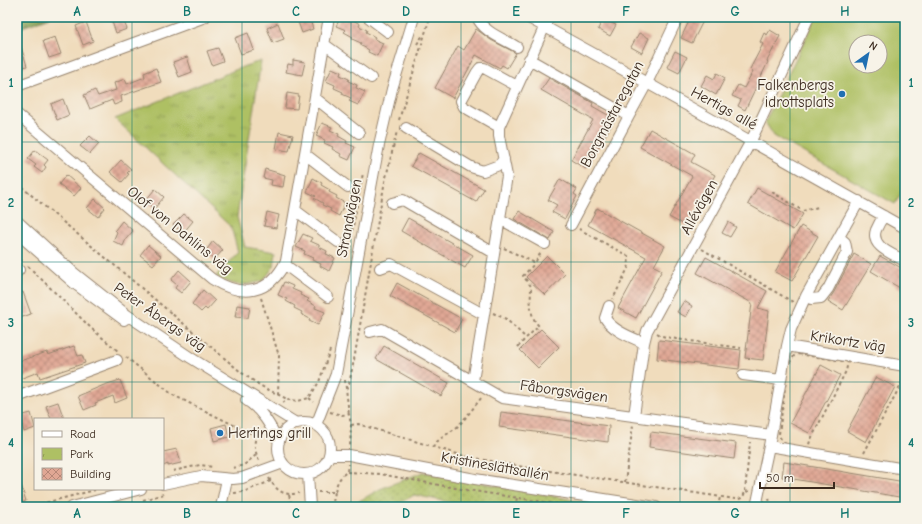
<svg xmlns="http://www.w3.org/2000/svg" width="922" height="524" viewBox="0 0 922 524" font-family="'Comic Neue',sans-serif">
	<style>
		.grass { fill: url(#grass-dots); stroke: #747541 }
		.forest { fill: url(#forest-firs); stroke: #62683c }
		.park { fill: url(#park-tufts); stroke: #747541 }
		.garden { fill: #aec064; stroke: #747541; fill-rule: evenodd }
		.building { fill: url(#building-cross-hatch) }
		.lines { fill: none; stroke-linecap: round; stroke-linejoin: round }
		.minor-casing { stroke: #96836d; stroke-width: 12 }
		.path { stroke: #96836d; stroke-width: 2; stroke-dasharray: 3 3; stroke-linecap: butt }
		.minor { stroke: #fff; stroke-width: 10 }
		.grid { fill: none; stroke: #0f766e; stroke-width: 1; stroke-opacity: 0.55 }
		.poi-dot { fill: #1f6fb2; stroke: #f7f3e8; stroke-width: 1.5 }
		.labels { text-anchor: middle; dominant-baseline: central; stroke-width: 3.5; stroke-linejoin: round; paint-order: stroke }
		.poi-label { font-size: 15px; fill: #3b2a1e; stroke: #f7f3e8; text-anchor: end }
		.street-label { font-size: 15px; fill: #3b2a1e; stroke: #f7f3e8 }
		.neatline { fill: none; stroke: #0f766e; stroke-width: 1.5 }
		.grid-label { font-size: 13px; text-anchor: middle; font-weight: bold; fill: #0f766e }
	</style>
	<defs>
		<pattern id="grass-dots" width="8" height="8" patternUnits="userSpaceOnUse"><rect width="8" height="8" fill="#aec064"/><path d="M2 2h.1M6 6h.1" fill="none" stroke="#8f9c52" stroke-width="1.8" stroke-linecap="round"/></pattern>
		<pattern id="forest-firs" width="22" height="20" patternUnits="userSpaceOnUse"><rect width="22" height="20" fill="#8aa65a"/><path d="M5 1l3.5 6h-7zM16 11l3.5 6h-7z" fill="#72874a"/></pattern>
		<pattern id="park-tufts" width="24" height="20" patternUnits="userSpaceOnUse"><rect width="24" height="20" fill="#aec064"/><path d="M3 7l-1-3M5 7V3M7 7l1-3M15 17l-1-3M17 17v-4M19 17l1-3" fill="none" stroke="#8f9c52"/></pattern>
		<pattern id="building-cross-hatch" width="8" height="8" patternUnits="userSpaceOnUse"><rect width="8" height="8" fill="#e0a794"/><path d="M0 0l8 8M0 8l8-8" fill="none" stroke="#b78878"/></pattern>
	</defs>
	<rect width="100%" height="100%" fill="#f7f3e8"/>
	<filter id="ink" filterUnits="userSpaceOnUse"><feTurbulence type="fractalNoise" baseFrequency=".025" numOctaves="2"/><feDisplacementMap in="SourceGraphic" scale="8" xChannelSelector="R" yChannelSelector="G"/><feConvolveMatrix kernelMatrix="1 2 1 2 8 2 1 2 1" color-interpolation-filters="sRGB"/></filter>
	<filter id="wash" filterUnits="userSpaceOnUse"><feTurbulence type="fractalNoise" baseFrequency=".012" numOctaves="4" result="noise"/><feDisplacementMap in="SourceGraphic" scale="16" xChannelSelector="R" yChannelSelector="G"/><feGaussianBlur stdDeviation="0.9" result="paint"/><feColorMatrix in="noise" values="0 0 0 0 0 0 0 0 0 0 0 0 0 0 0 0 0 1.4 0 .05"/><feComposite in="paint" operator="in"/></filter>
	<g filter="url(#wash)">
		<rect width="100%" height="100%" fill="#f0dcbc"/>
		<path class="grass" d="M 423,472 L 563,498 L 603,507 L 474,507 L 414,495 L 393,507 L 349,507 L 380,489 Z"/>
		<path class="forest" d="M 17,17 L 50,17 L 17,29 Z"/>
		<path class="park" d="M 261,61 L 237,217 L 245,247 L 276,252 L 274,266 L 263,281 C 242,286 235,287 216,276 L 238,252 L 231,227 L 115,119 L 245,66 Z"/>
		<path class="garden" d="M 816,17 L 905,17 L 905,186 L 895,204 L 774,136 L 765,122 ZM 856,42 L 880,42 L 880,66 L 856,66 Z"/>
		<g id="blocks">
			<path class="building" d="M 117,17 L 122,17 L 127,29 L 116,33 L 111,19 Z
				M 302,17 L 309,17 L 313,29 L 302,33 L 297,19 Z
				M 341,17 L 352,17 L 351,19 L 360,24 L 359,26 L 367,30 L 366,32 L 375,37 L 374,39 L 383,43 L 377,56 L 368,52 L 369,50 L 360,45 L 361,43 L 352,39 L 353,37 L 344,32 L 346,30 L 336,26 Z
				M 691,17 L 705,17 L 692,43 L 681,38 Z
				M 603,19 L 616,25 L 610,36 L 598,29 Z
				M 86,22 L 93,41 L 83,45 L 76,26 Z
				M 278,23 L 284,39 L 273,43 L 267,28 Z
				M 476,29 L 491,40 L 516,53 L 507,68 L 502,65 L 500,68 L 476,55 L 453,98 L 435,88 L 458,46 L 464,50 Z
				M 770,30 L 780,36 L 767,61 L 768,62 L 745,110 L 738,106 L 741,100 L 732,96 L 738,85 L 744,88 L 753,71 L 750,69 L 763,44 L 760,42 L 764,33 L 767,35 Z
				M 248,33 L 254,50 L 241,54 L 235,38 Z
				M 639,33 L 649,38 L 642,53 L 631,47 Z
				M 55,37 L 61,54 L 49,58 L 43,41 Z
				M 19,40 L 27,66 L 17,69 L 17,41 Z
				M 218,48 L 223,61 L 212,65 L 207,51 Z
				M 675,51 L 687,57 L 679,73 L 667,67 Z
				M 187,57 L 192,72 L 179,77 L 173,62 Z
				M 293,60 L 305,62 L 302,75 L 286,72 L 288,64 L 293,65 Z
				M 156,68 L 161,82 L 121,96 L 122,102 L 114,105 L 112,100 L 90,109 L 84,95 L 95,90 L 98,96 L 116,90 L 114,83 L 125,79 L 127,84 L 145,77 L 144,73 Z
				M 332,68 L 341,72 L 340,75 L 349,79 L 348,81 L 357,85 L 356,88 L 365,92 L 358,105 L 349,101 L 351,98 L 342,94 L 343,92 L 334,88 L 335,85 L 326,81 Z
				M 717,73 L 725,78 L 716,95 L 701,86 L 707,75 L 714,79 Z
				M 549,78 L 593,103 L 592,106 L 615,119 L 586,169 L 571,160 L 593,120 L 541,90 Z
				M 287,93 L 299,95 L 297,109 L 285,108 Z
				M 63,99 L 69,115 L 57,120 L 51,104 Z
				M 322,123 L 332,127 L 330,130 L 339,134 L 338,136 L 347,141 L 346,143 L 355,147 L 349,160 L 340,156 L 341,154 L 332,149 L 333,147 L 324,143 L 325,140 L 316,136 Z
				M 650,129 L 695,154 L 691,162 L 715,175 L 686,226 L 669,217 L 692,176 L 640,147 Z
				M 279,132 L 293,135 L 289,151 L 276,149 Z
				M 90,136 L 99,144 L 90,154 L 80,146 Z
				M 35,150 L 48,160 L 44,165 L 46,167 L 42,173 L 34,167 L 36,165 L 28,159 Z
				M 419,153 L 484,189 L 476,202 L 411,166 Z
				M 121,160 L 131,169 L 127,173 L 129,174 L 122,182 L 110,172 Z
				M 265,169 L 285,175 L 283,187 L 271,185 L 272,180 L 263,178 Z
				M 66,175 L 81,188 L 74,196 L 59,184 Z
				M 313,178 L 322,183 L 321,185 L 330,190 L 329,192 L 337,196 L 336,198 L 345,203 L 339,216 L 330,211 L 331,209 L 322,205 L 323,203 L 314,198 L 316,196 L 307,192 Z
				M 560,179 L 577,189 L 574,194 L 577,196 L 565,219 L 552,212 L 557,205 L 548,200 Z
				M 757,188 L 803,214 L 793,230 L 748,204 Z
				M 155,189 L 164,197 L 154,209 L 145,201 Z
				M 95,199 L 105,208 L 98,217 L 87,208 Z
				M 597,208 L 665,246 L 654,266 L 662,270 L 636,318 L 618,308 L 646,257 L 588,225 Z
				M 519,211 L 554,232 L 550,240 L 514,219 Z
				M 267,212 L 279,215 L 276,228 L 264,226 Z
				M 184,214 L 193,221 L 183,233 L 173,225 Z
				M 408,218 L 473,255 L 465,268 L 401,231 Z
				M 122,221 L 133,231 L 126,239 L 123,246 L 113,241 L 117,232 L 115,230 Z
				M 728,222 L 736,227 L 730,237 L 722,233 Z
				M 801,226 L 818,236 L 792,281 L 775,272 Z
				M 303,234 L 312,238 L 310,241 L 319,245 L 319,247 L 327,251 L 326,254 L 335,258 L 329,271 L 320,266 L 321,264 L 312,260 L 313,258 L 304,254 L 305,251 L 296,247 Z
				M 213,241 L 223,250 L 214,260 L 205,252 Z
				M 148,245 L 161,256 L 153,265 L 140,255 Z
				M 854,254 L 871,264 L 843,310 L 828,301 L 834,292 Z
				M 547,256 L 565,274 L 545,295 L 526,277 Z
				M 880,256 L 905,270 L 905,291 L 871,271 Z
				M 706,257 L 767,291 L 758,308 L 769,311 L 763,360 L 745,358 L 752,303 L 697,273 Z
				M 179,270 L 191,281 L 181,293 L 175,288 L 177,285 L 171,280 Z
				M 284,282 L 293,286 L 292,289 L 301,293 L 300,295 L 309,299 L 307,301 L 316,306 L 315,308 L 325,312 L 318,325 L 309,321 L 310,319 L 301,314 L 302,312 L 294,308 L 295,306 L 286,301 L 287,299 L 278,295 Z
				M 397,283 L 462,319 L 455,332 L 390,296 Z
				M 203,290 L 215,301 L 207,310 L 205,308 L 201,312 L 192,304 Z
				M 23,292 L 31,314 L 17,319 L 17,294 Z
				M 684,301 L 692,306 L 686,317 L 677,312 Z
				M 237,305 L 250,307 L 248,318 L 235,317 Z
				M 541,329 L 559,347 L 538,368 L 520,350 Z
				M 659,340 L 741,350 L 739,369 L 657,359 Z
				M 74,346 L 78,356 L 82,355 L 85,363 L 40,378 L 38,372 L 17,380 L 17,362 L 47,352 L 48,355 Z
				M 384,346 L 449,383 L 441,396 L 376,359 Z
				M 821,365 L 840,375 L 809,433 L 790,423 Z
				M 876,377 L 895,387 L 866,442 L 847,431 Z
				M 120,380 L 127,398 L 115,403 L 113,396 L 95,403 L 96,405 L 84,410 L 78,396 L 104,385 Z
				M 58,402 L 64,419 L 51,419 L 46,406 Z
				M 501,412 L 609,426 L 608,442 L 499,427 Z
				M 31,413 L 35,428 L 24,432 L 20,416 Z
				M 226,424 L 229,437 L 214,441 L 211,428 Z
				M 651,432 L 736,443 L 734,459 L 649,447 Z
				M 177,449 L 181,463 L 168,466 L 168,464 L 163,466 L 163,452 Z
				M 784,462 L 905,482 L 905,498 L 782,477 Z
				M 17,478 L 19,478 L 26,501 L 17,504 Z"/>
		</g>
	</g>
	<g filter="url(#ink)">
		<use href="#blocks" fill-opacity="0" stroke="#96836d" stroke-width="1"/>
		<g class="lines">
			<g class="minor-casing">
				<path id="minor" d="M 368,17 L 388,32
					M 477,17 C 483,32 504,39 517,47
					M 527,17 L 647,83 L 905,228
					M 324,44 L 371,78
					M 529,59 L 629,116
					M 17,86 L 205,17
					M 315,98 L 359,133
					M 17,114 L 212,279 C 242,298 269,295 286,261 L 329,17
					M 499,127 L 464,107 L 461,101 L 477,72 L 480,68 L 484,68 L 517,86
					M 406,128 L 471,167 L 483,171 L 499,165 L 504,159
					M 305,154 L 348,187
					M 392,203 L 403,200 L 494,253
					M 295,210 L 338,242
					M 884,216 C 881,220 878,225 876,230 C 870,247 893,254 905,261
					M 500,219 L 545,244
					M 17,221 L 74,273 L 127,315 L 191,358 L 296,423
					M 571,225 L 629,116 L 647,83 L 678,17
					M 17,233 L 75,284 L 124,320
					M 284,264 L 328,297
					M 380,268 L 391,264 L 483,314
					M 17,272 L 19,270
					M 806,296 L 811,299 L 821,298 L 828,289 L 847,252 L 845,242 L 839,237
					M 609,306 L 605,318 C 613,331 631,337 644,343
					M 370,332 L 382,329 L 502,398 L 771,435
					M 787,346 L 905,366
					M 743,375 L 781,380
					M 473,381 L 507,176 L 499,136 L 499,127 L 549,17
					M 17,397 L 117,360
					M 246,400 C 262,410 270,425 279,442
					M 634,416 L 644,343 L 647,331 L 751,141 L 809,17
					M278 448a26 26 0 1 1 52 0a26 26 0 1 1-52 0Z
					M 316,425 L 336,374 L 379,145 L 392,89 L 414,17
					M 769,446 L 905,469
					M 329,455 L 349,455 L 475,479 L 656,507
					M 308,474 L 310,507
					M 163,484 L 201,476 L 233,479 L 242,478 L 283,463
					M 72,507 L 141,489
					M 221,507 L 227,479
					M 756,507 L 769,446 L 787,346 L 791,329 L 806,296 L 859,201"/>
			</g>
			<path class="path" d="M 508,17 L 519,23
				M 417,44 L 423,35
				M 399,120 L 430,17
				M 17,183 L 242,373 L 261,386 L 287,399
				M 772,192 L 803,211 L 818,207
				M 579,229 L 628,256 L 629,266 L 613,299
				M 351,237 L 363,173
				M 504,248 L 535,263 L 541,252
				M 702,249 L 793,302
				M 17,256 L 22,261
				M 28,266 L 92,329 L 118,351
				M 261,298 L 279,356 L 278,395
				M 493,313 L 506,319 L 526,338 L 539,326 C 528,315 531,300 531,286 L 523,276 L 535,263
				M 657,333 L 662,336 L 676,339 L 741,348
				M 518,347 L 525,339
				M 799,354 L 848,362 L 846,371 L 810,441 L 808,448 C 796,446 782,448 779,434 L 788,365 L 794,356 Z
				M 126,357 L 173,395 L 256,436
				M 345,380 L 349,414
				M 346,389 L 349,384 L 354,360 L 384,186 L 397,131
				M 309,398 L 314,402
				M 283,403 L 287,399 L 298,401 L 309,398 L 319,382 L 330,350
				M 330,412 L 342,415 L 349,414 L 351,425 L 350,446
				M 351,425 L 358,424 L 464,456 L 523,467 L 735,499 C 741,500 744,497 745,491 L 750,492
				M 260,429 C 252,439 254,451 260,462
				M 433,447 C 437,439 450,433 457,427 C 466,418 474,407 482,397
				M 864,453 L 905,377
				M 233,468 L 244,465 L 256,455
				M 173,471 L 200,465 L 213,467
				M 347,472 L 380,474 L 461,489 L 576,507
				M 269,478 C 277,492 284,496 299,493
				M 625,482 L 633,425
				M 745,491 L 750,442
				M 318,492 L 335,492 C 336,484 340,476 347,472 L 348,464
				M 234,493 L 243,492 L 271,481
				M 289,495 L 292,507
				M 769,498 L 770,503 L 772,505 L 785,507
				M 143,500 L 164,494
				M 29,507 L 95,490
				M 332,507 L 335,492
				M 515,507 L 517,498
				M 718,507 L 720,497"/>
			<use href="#minor" class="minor"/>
		</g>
	</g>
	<path class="grid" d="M 132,17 L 132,419M 242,17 L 242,507M 351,17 L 351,507M 461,17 L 461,507M 571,17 L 571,507M 680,17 L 680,507M 790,17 L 790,507M 17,142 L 905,142M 17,262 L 905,262M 17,382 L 905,382M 132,489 L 132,507"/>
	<g class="poi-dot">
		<circle cx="842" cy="94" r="4"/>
		<circle cx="220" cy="433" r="4"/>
	</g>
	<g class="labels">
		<g class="poi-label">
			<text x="834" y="85">Falkenbergs<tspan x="834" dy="17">idrottsplats</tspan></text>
			<text x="228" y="433" text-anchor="start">Hertings grill</text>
		</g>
		<g class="street-label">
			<text transform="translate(724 108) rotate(29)">Hertigs allé</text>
			<text transform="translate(612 114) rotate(-62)">Borgmästaregatan</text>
			<text transform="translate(699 207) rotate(-61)">Allévägen</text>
			<text transform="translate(349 218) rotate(-79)">Strandvägen</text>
			<text transform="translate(180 230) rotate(39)">Olof von Dahlins väg</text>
			<text transform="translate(160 317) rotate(35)">Peter Åbergs väg</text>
			<text transform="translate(848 341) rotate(9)">Krikortz väg</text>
			<text transform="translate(564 391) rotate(8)">Fåborgsvägen</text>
			<text transform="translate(495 466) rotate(10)">Kristineslättsallén</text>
		</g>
	</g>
	<rect width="922" height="524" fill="none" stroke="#f7f3e8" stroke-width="44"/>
	<rect x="34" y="418" width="130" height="72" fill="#f7f3e8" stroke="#aca397"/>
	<rect x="42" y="431" width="20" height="6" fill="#ffffff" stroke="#aca397"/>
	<text x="70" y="438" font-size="12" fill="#3b2a1e">Road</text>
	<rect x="42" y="448" width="20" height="12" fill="url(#park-tufts)" stroke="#aca397"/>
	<text x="70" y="458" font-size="12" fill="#3b2a1e">Park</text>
	<rect x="42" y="468" width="20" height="12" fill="url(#building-cross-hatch)" stroke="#aca397"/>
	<text x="70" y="478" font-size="12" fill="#3b2a1e">Building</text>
	<g transform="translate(868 54) rotate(33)"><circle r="19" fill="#f7f3e8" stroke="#aca397"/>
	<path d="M0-3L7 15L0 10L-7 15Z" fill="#1f6fb2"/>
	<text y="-6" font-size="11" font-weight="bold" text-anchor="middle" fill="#3b2a1e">N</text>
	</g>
	<path d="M760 482v6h74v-6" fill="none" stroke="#3b2a1e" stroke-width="2"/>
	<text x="766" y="482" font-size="12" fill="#3b2a1e" stroke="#f7f3e8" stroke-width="3" paint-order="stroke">50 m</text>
	<rect x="22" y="22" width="878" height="480" class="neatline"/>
	<g class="grid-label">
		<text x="77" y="16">A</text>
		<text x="187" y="16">B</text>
		<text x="296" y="16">C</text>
		<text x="406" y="16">D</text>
		<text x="516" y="16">E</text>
		<text x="626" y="16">F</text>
		<text x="735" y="16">G</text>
		<text x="845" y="16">H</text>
		<text x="11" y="87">1</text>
		<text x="911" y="87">1</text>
		<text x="11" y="207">2</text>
		<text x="911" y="207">2</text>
		<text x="11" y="327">3</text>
		<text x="911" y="327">3</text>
		<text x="11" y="447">4</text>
		<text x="911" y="447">4</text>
		<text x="77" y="518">A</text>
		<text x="187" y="518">B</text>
		<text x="296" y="518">C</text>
		<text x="406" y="518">D</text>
		<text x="516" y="518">E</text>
		<text x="626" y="518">F</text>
		<text x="735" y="518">G</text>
		<text x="845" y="518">H</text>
	</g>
</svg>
